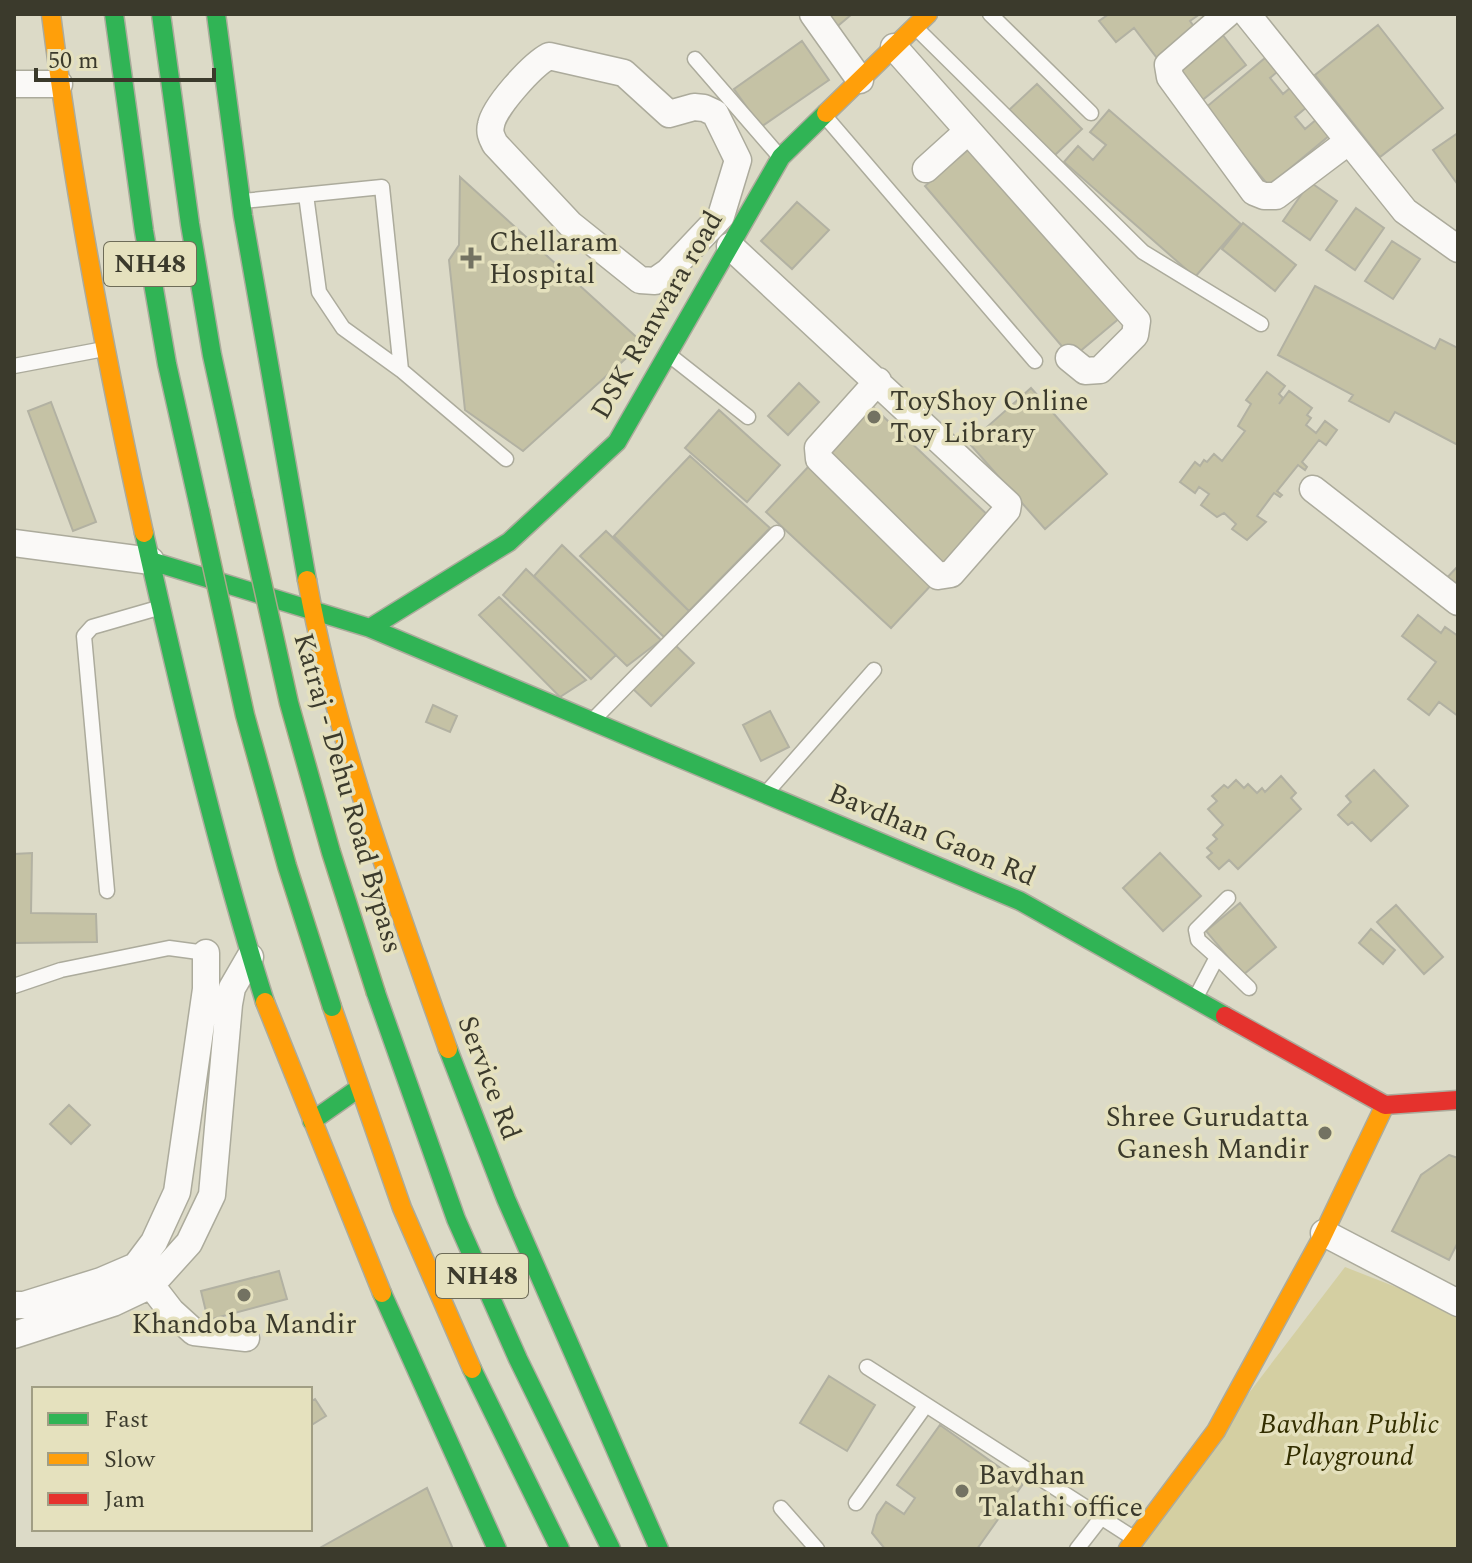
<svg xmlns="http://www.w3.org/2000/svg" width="1472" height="1563" viewBox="0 0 1472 1563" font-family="Spectral,serif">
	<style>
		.green { fill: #d4cfa2 }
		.building { fill: #c5c2a5; stroke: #b2b1a2; stroke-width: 2 }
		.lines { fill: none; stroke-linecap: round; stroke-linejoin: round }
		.lane-casing { stroke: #acab9c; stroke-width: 17 }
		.street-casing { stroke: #acab9c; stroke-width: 29 }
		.fast-casing { stroke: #acab9c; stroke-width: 21 }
		.slow-casing { stroke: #acab9c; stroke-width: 21 }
		.jam-casing { stroke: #acab9c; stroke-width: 21 }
		.lane { stroke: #faf9f7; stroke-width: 14 }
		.street { stroke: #faf9f7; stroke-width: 26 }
		.fast { stroke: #30b455; stroke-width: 18 }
		.slow { stroke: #ff9f0a; stroke-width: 18 }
		.jam { stroke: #e5322d; stroke-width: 18 }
		.fast-bridge-casing { stroke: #aaa78a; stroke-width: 21; stroke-linecap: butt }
		.fast-bridge { stroke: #30b455; stroke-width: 18 }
		.poi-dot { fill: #737262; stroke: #e5e1be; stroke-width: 3 }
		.labels { text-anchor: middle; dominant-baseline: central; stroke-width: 7; stroke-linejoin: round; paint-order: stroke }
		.shield { fill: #e5e1be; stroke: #6e6c58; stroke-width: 2 }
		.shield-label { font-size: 26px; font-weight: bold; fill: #3b3a2c }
		.poi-label { font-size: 28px; fill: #3b3a2c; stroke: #e5e1be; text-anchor: start }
		.street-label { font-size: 28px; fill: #3b3a2c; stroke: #e5e1be }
		.park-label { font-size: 28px; font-style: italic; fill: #332e00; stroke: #e5e1be }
	</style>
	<rect width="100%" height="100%" fill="#dcdac7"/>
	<path class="green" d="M 1345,1267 L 1447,1307 L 1458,1315 L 1458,1549 L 1130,1549 Z"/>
	<path class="building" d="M 820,14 L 852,14 L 833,30 Z
		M 1109,14 L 1200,14 L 1190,21 L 1198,32 L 1160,62 L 1134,28 L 1116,42 L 1099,21 Z
		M 1378,25 L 1443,108 L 1380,157 L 1315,75 Z
		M 1222,34 L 1246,65 L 1200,102 L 1175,70 Z
		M 802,41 L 829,80 L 761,127 L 734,89 Z
		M 1265,58 L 1277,72 L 1270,78 L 1283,94 L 1290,88 L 1307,107 L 1295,117 L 1305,129 L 1317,119 L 1330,135 L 1269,186 L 1204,109 Z
		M 1037,84 L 1082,129 L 1054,156 L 1009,110 Z
		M 1109,110 L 1241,224 L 1195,277 L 1064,162 L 1078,146 L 1093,160 L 1106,145 L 1090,132 Z
		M 1458,133 L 1458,185 L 1433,150 Z
		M 974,145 L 1121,317 L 1072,358 L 925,186 Z
		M 460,177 L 643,343 L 523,451 L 465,410 L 449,260 L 459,245 Z
		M 1310,182 L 1337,201 L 1310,240 L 1283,221 Z
		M 797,202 L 829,230 L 792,269 L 761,241 Z
		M 1356,208 L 1384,228 L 1355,270 L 1326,250 Z
		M 1243,223 L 1296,265 L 1275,291 L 1222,249 Z
		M 1392,241 L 1420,259 L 1393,299 L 1365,281 Z
		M 1315,286 L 1435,349 L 1440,339 L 1458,348 L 1458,445 L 1395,412 L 1389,422 L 1349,401 L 1353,395 L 1278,355 Z
		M 1267,372 L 1285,386 L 1279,394 L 1283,398 L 1279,404 L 1289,391 L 1312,408 L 1307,415 L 1311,418 L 1306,425 L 1316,433 L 1325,421 L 1337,430 L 1326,445 L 1319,440 L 1302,462 L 1307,467 L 1305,470 L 1298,465 L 1277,491 L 1282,495 L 1280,497 L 1274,493 L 1257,516 L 1266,522 L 1247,540 L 1232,529 L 1236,524 L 1224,513 L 1217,517 L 1201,505 L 1209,494 L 1199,487 L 1195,493 L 1180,482 L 1195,462 L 1200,466 L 1204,460 L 1207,462 L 1214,454 L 1222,461 L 1245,431 L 1238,426 L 1251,404 L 1246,400 Z
		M 799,383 L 819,402 L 788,435 L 768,416 Z
		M 1031,388 L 1107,474 L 1045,529 L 969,443 Z
		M 51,402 L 96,522 L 73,531 L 28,411 Z
		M 871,405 L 993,520 L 944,572 L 822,456 Z
		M 719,410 L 780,465 L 747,502 L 685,448 Z
		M 690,456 L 770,528 L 689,611 L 614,536 Z
		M 810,465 L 935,581 L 891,628 L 766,512 Z
		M 606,531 L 689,611 L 664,637 L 580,556 Z
		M 562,545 L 661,640 L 627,666 L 534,576 Z
		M 1458,566 L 1458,599 L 1442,583 Z
		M 526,569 L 616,655 L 591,679 L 503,595 Z
		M 499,597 L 586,680 L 560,697 L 479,615 Z
		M 1418,615 L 1441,633 L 1445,627 L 1458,636 L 1458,716 L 1439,702 L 1429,715 L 1408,699 L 1436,662 L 1402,636 Z
		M 673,643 L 694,663 L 651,706 L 631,687 Z
		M 433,705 L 457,716 L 450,732 L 426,722 Z
		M 770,711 L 789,747 L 761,761 L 743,725 Z
		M 1374,770 L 1408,806 L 1371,841 L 1352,822 L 1348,825 L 1338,815 L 1351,802 L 1346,796 Z
		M 1281,776 L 1296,793 L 1291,798 L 1301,809 L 1238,869 L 1229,860 L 1219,869 L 1207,857 L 1212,853 L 1207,848 L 1217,839 L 1213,835 L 1223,825 L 1208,809 L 1217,801 L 1212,796 L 1224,785 L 1228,788 L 1236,780 L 1244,788 L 1248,784 L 1257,793 L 1262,788 L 1265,792 Z
		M 32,853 L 31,913 L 96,914 L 97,942 L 14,943 L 14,854 Z
		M 1160,853 L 1201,896 L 1163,931 L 1123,888 Z
		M 1240,903 L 1276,947 L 1243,975 L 1206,931 Z
		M 1396,905 L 1443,957 L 1424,974 L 1377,922 Z
		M 1371,929 L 1395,950 L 1383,964 L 1359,943 Z
		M 69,1105 L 90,1125 L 71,1144 L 50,1124 Z
		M 1449,1155 L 1458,1158 L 1458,1242 L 1449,1260 L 1392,1231 L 1421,1175 Z
		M 279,1271 L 287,1299 L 208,1320 L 201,1291 Z
		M 829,1376 L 875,1405 L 847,1451 L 800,1423 Z
		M 315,1399 L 326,1416 L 310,1426 L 310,1402 Z
		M 940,1425 L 1023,1484 L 977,1549 L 885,1549 L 872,1533 L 877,1515 L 886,1502 L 904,1514 L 915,1498 L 897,1485 Z
		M 427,1488 L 453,1549 L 318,1549 Z"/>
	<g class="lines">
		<g class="lane-casing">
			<path id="lane" d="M 990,14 L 1091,113
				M 915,27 L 1143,252 L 1261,324
				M 695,59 L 780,157
				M 824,115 L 1035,361
				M 306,195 L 319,292 L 343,328 L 401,370 L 506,459
				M 243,201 L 382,187 L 401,370
				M 668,354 L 748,417
				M 14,366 L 104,349
				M 595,718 L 777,533
				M 768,791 L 874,670
				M 107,891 L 84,636 L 92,627 L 158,608
				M 1217,957 L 1249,988
				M 14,986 L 61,970 L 169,948 L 206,953
				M 1195,999 L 1217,957 L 1198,940 L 1196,930 L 1228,898
				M 867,1367 L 1135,1539
				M 856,1503 L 926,1405
				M 781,1508 L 817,1549
				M 1077,1549 L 1101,1518"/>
		</g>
		<g class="street-casing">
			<path id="street" d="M 813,14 L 860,80
				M 1227,14 L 1168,65 L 1170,77 L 1254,192 L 1264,196 L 1276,196 L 1349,141
				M 1247,14 L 1405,211 L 1458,249
				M 894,47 L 1137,321 L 1135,335 L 1100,370 L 1085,371 L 1069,358
				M 549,56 L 624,73 L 669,114 L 694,107 L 704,108 L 715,113 L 738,160 L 721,216 L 668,272 L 655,281 L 640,280 L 570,224 L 495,144 C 492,138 489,133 491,125 C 494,107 532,65 549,56 Z
				M 14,84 L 59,84
				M 926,169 L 968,131
				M 730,246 L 1008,504 L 1007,510 L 951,574 L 938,576 L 819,459 L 818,448 L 878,381
				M 1313,489 L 1458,602
				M 14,543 L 151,561
				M 1324,1233 L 1458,1303
				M 151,1285 L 171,1311 L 194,1332 L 246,1338
				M 14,1305 L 24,1305 L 101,1281 L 136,1266 L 154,1242 L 177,1192 L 206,989 L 206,953
				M 14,1335 L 113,1303 L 151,1285 L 189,1243 L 212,1195 L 229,1004 L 232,988 L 250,957"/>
		</g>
		<g class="fast-casing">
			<path id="fast" d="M 114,14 L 144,231 L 167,364 L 200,511
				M 161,14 L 190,224 L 212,355 L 244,501
				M 216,14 L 243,216 L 307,580
				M 144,533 C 180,692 216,846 265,1002
				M 151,561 L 370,628 L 509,542 L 617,442 L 781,157 L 826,113
				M 370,628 L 1020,901 L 1225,1016
				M 376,993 L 456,1219 L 518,1359 L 611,1549
				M 448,1049 L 506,1199 L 659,1549
				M 312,1121 L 359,1088
				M 382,1293 L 497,1549
				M 472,1369 L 560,1549"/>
		</g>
		<g class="slow-casing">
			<path id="slow" d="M 51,14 C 73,188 106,361 144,533
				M 826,113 L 928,14
				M 307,580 C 336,741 394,895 448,1049
				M 265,1002 L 382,1293
				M 332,1007 L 402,1208 L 472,1369
				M 1128,1549 L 1216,1431 L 1320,1241 L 1385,1105"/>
		</g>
		<g class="jam-casing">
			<path id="jam" d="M 1225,1016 L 1385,1105 L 1458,1100"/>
		</g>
		<use href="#lane" class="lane"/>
		<use href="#street" class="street"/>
		<use href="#fast" class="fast"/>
		<use href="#slow" class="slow"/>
		<use href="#jam" class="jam"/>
		<g class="fast-bridge-casing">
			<path id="fast-bridge" d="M 244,501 L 289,703 L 331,852 L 376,993
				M 200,511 L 245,715 L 287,866 L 332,1007"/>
		</g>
		<use href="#fast-bridge" class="fast-bridge"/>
	</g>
	<g class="poi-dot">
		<path d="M467 246h8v8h8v8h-8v8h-8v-8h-8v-8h8z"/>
		<circle cx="874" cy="417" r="8"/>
		<circle cx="1325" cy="1133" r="8"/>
		<circle cx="244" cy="1295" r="8"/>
		<circle cx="962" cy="1491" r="8"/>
	</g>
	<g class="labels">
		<g class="shield">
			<rect x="104" y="242" width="92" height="44" rx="6"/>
			<rect x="436" y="1254" width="92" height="44" rx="6"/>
		</g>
		<g class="shield-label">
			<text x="150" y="264">NH48</text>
			<text x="482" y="1276">NH48</text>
		</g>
		<g class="poi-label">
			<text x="489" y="242">Chellaram<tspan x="489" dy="32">Hospital</tspan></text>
			<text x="890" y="401">ToyShoy Online<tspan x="890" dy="32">Toy Library</tspan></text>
			<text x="1309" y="1117" text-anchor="end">Shree Gurudatta<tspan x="1309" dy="32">Ganesh Mandir</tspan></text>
			<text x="244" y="1324" text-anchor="middle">Khandoba Mandir</text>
			<text x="978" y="1475">Bavdhan<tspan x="978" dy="32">Talathi office</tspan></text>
		</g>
		<g class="street-label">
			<text transform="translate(657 315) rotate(-60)">DSK Ranwara road</text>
			<text transform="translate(348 793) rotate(74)">Katraj - Dehu Road Bypass</text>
			<text transform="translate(932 835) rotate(23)">Bavdhan Gaon Rd</text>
			<text transform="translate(489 1078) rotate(69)">Service Rd</text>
		</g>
		<g class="park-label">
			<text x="1349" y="1424">Bavdhan Public<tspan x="1349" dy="32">Playground</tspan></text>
		</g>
	</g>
	<rect width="1472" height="1563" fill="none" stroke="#3b3a2c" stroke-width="32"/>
	<rect x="32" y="1387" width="280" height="144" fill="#e5e1be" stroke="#a19e84" stroke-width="2"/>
	<rect x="48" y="1413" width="40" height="12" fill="#30b455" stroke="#a19e84" stroke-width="2"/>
	<text x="104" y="1427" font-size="24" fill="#3b3a2c">Fast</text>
	<rect x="48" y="1453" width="40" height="12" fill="#ff9f0a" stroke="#a19e84" stroke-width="2"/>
	<text x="104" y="1467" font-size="24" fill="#3b3a2c">Slow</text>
	<rect x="48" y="1493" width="40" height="12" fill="#e5322d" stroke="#a19e84" stroke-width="2"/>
	<text x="104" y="1507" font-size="24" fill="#3b3a2c">Jam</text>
	<path d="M36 68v12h178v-12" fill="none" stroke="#3b3a2c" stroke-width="4"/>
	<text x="48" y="68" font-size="24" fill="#3b3a2c" stroke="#e5e1be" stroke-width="6" paint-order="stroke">50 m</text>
</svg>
